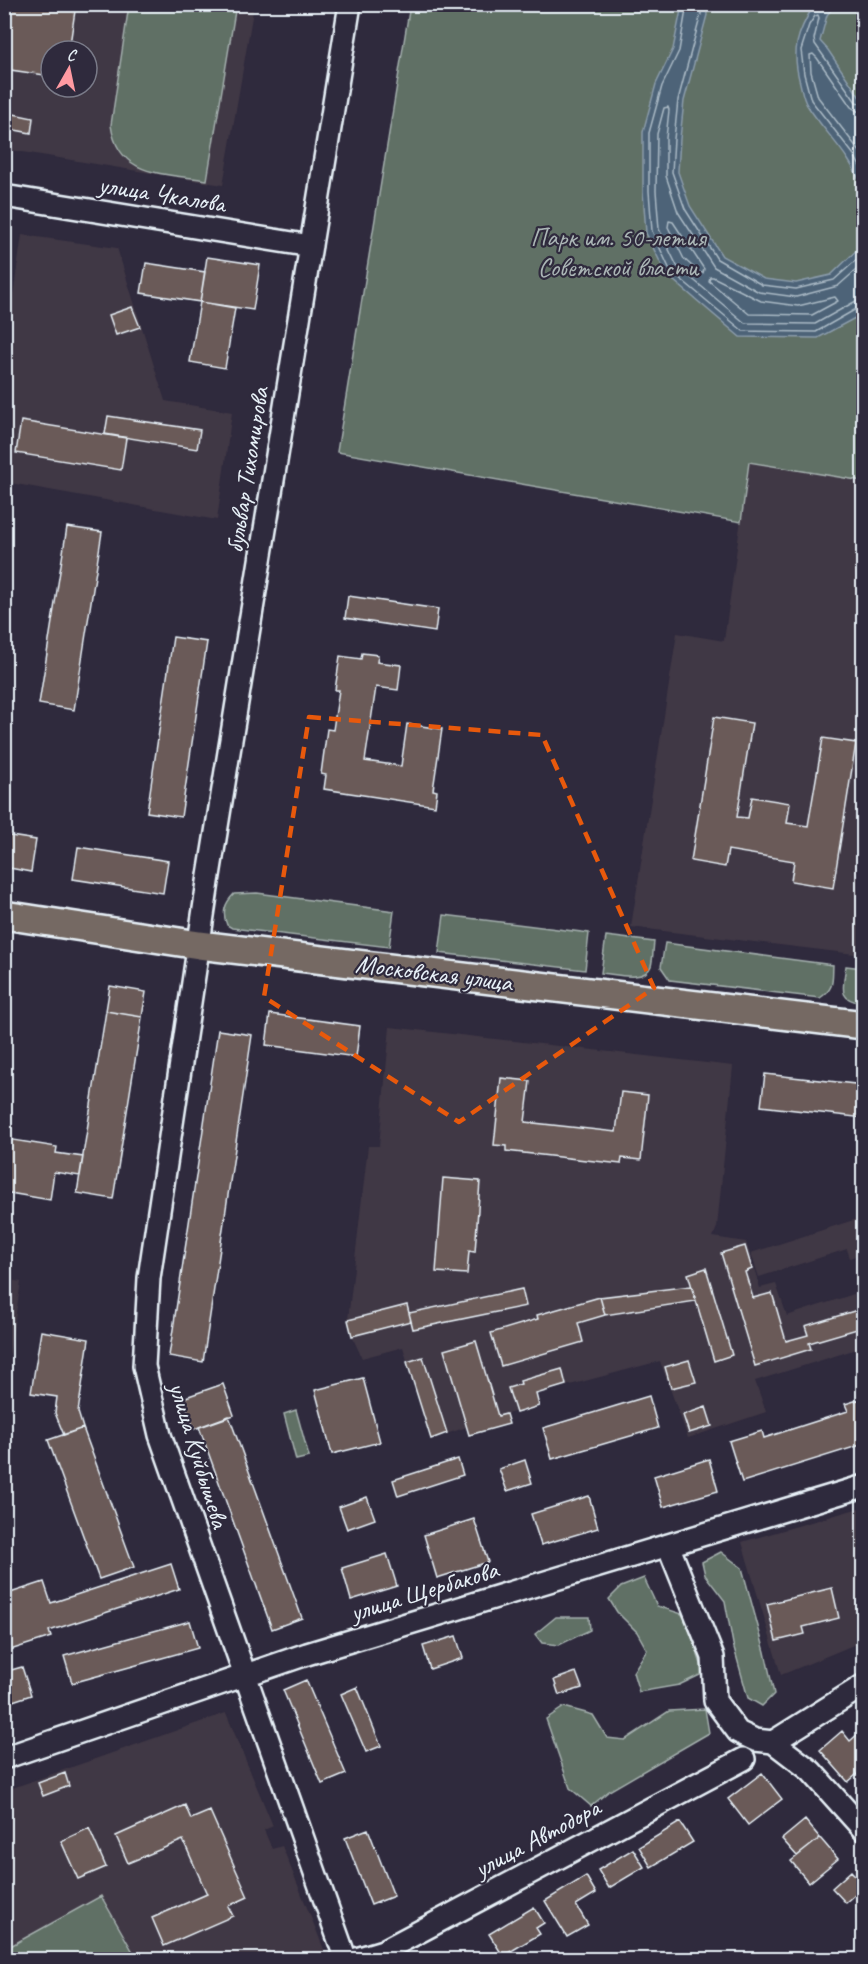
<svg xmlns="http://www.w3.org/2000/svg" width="868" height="1964" viewBox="0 0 868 1964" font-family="Caveat,sans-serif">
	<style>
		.built { fill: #413845; fill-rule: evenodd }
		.green { fill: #606f65; stroke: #a4b0ae; stroke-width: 1.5 }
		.water { fill: #4d6478; stroke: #8b9cab; stroke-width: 1.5 }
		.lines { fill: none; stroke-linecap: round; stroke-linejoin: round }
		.shore { stroke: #aab9c5; stroke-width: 1.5 }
		.building { fill: #6a5a58; stroke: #e8f1f8; stroke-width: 1.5 }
		.minor-casing { stroke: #e8f1f8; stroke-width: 26 }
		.major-casing { stroke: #e8f1f8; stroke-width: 32 }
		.minor { stroke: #2f2a3d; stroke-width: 21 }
		.major { stroke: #756964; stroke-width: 27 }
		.marked { fill: none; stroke: #e8590c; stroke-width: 4.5; stroke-dasharray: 12 8; stroke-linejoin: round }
		.labels { text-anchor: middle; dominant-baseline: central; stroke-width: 4.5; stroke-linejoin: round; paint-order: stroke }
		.street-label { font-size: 26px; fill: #e8f1f8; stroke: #2f2a3d }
		.park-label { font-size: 26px; fill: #abb6b6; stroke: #2f2a3d }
	</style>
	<rect width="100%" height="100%" fill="#2f2a3d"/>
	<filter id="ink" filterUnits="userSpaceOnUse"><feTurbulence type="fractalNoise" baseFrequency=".0167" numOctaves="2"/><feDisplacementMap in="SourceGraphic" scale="12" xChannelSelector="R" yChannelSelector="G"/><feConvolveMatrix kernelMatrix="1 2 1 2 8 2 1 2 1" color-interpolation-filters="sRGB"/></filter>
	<g filter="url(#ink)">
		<path class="built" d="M 4,5 L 254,5 L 223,185 L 5,149 ZM 51,51 L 87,51 L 87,87 L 51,87 Z
			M 22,235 L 117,248 L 165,401 L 232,412 L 217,520 L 5,482 L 4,357 Z
			M 749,462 L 863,481 L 863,955 L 631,927 L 677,633 L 724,641 Z
			M 390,1027 L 733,1066 L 717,1227 L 713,1237 L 746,1242 L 760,1288 L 776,1284 L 787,1316 L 863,1291 L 863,1347 L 755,1381 L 766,1412 L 688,1438 L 660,1361 L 536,1394 L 539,1406 L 506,1414 L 431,1439 L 403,1347 L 362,1358 L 352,1336 L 348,1320 L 368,1146 L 379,1146 Z
			M 863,1217 L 863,1253 L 850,1258 L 847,1249 L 759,1277 L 751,1253 Z
			M 5,1279 L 21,1282 L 5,1381 L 4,1279 Z
			M 863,1507 L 863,1641 L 781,1675 L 742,1542 Z
			M 226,1713 L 273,1826 L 264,1830 L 272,1849 L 282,1846 L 325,1952 L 306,1960 L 5,1959 L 4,1791 Z"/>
		<path class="green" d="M 129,5 L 236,5 L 207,180 C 165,173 118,178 111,125 Z
			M 410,5 L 863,5 L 863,481 L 749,462 L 741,522 L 337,452 Z
			M 257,893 L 394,911 L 389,947 L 232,928 L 227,925 C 222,913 224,904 234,894 Z
			M 444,915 L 589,933 L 585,970 L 439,953 Z
			M 606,936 L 654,942 C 653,949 653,959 651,966 C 645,983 615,974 601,973 Z
			M 665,943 L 833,965 C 832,981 835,988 820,998 L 670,980 L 661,967 Z
			M 846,966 L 863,968 L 863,1003 C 837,1000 843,988 846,966 Z
			M 296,1410 L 309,1457 L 296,1460 L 284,1414 Z
			M 721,1552 L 742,1568 L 765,1652 L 774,1694 L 762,1706 L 748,1698 L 733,1644 L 725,1601 L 705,1575 L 702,1562 Z
			M 644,1578 L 657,1606 L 682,1614 L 691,1634 L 704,1673 L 679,1685 L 639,1692 L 633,1672 L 647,1650 L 637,1632 L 617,1612 L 609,1599 L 621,1587 Z
			M 556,1617 L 589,1617 L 590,1630 L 559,1645 L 542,1643 L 535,1634 Z
			M 564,1707 L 593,1715 L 607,1738 L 625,1740 L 669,1711 L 705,1709 L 709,1733 L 609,1791 L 591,1806 L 570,1788 L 546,1719 Z
			M 101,1896 L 137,1959 L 5,1959 L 5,1949 Z"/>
		<path class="water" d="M 682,5 L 706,5 L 707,15 L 684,101 L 680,139 L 678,172 L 690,206 L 722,256 L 764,279 L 796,283 L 831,275 L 863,244 L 863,312 L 855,318 L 818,338 L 740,337 L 666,274 L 646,233 L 643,192 L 643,132 L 656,84 L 673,49 Z
			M 814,5 L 835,5 L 827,15 L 820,41 L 828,50 L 863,102 L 863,190 C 850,153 827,136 807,105 C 803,99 802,91 800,83 C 791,50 797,33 814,5 Z"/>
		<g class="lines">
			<path class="shore" d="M 687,4 L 679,51 L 662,86 L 649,133 L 649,191 L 652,231 L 670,270 L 743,331 L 816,332 L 858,308 L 864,307
				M 701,4 L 701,14 L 678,100 L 674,139 L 672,172 L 685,209 L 717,259 L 762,285 L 796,289 L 834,280 L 864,253
				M 864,105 L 856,102 L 815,44 L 814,39 L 819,18 L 818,15 L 815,16 L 809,25 L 801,50 L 804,74 L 811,100 L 854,155 L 864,174
				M 864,112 L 857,111 L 851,107 L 817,58 L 813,54 L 810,55 L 811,72 L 818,97 L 864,157
				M 669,221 L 673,222 L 704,269 L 703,273 L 700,273 L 684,259 L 668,227 Z
				M 864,263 L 838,286 L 796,297 L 759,292 L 714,267 L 678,212 L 666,176 L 666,138 L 669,110 L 668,107 L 664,108 L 657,134 L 656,191 L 659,229 L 677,266 L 745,323 L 815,324 L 856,301 L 864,300
				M 710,277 L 713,277 L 761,301 L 798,306 L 835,297 L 838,301 L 812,315 L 749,314 L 709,281 Z"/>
		</g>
		<path class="building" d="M 4,4 L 52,6 L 52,4 L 76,4 L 69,51 L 51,51 L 51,76 L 4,69 Z
			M 4,112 L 33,118 L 31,133 L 4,128 Z
			M 207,257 L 260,265 L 253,310 L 200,302 Z
			M 146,263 L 205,272 L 200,302 L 235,308 L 225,368 L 190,362 L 200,302 L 141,293 Z
			M 132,307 L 140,327 L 116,335 L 109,315 Z
			M 108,416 L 200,430 L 197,449 L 105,434 Z
			M 21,421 L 126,438 L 121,470 L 16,453 Z
			M 67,527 L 102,532 L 74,710 L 39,704 Z
			M 348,596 L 438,609 L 435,632 L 345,618 Z
			M 173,637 L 207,642 L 181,817 L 147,812 Z
			M 362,653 L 378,655 L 377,662 L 401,665 L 398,690 L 376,687 L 365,761 L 401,766 L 407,724 L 442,729 L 433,790 L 437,791 L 435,806 L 324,789 L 326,775 L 321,774 L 327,729 L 333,730 L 339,690 L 335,690 L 340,656 L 361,659 Z
			M 714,717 L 752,723 L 737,817 L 748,818 L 752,797 L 790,803 L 787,823 L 808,826 L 823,738 L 856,743 L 833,888 L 791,881 L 794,861 L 728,850 L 725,867 L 691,861 Z
			M 4,835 L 36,840 L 31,872 L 4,867 Z
			M 78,847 L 168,861 L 163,893 L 73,879 Z
			M 110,986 L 146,992 L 142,1017 L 106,1011 Z
			M 106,1011 L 142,1017 L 113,1199 L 77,1193 Z
			M 270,1014 L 360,1026 L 356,1057 L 266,1045 Z
			M 218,1030 L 252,1035 L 203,1362 L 169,1356 Z
			M 765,1074 L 864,1085 L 864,1118 L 761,1106 Z
			M 501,1078 L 530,1081 L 525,1122 L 616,1132 L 621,1092 L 648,1095 L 641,1160 L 622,1158 L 621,1164 L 506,1151 L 506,1146 L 494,1145 Z
			M 7,1139 L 57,1147 L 56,1153 L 83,1157 L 80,1176 L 54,1172 L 50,1200 L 4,1192 L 4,1144 L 6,1144 Z
			M 443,1178 L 480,1181 L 475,1252 L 469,1251 L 467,1274 L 436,1272 Z
			M 745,1246 L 752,1269 L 745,1272 L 753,1298 L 772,1293 L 786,1341 L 808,1335 L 805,1326 L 864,1308 L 864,1327 L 809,1343 L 811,1349 L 755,1366 L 721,1253 Z
			M 706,1268 L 732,1355 L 714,1361 L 688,1274 Z
			M 691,1286 L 696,1301 L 605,1315 L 600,1297 Z
			M 522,1289 L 526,1306 L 413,1329 L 409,1313 Z
			M 600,1297 L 605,1315 L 578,1323 L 583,1342 L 501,1366 L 491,1333 L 538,1319 L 537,1315 Z
			M 407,1305 L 411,1321 L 352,1336 L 348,1320 Z
			M 41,1331 L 89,1339 L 78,1412 L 83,1428 L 64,1435 L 55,1413 L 57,1397 L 31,1393 Z
			M 476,1341 L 498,1416 L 506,1414 L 509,1424 L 469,1435 L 444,1350 Z
			M 423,1357 L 447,1433 L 431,1439 L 407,1362 Z
			M 689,1360 L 696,1382 L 671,1388 L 665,1367 Z
			M 562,1369 L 566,1385 L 536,1394 L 539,1406 L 516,1413 L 508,1388 L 521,1384 L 520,1381 Z
			M 363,1378 L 380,1442 L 332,1454 L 315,1390 Z
			M 223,1384 L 234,1415 L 194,1429 L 183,1398 Z
			M 649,1396 L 658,1428 L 552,1459 L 543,1428 Z
			M 864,1398 L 864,1444 L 742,1482 L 729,1441 L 762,1431 L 764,1438 L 848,1411 L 845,1404 Z
			M 706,1407 L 712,1426 L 689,1433 L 683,1415 Z
			M 229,1416 L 302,1618 L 272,1629 L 199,1427 Z
			M 83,1428 L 134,1567 L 99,1579 L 48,1440 Z
			M 458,1459 L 463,1475 L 398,1496 L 393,1480 Z
			M 709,1459 L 718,1491 L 663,1507 L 654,1476 Z
			M 525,1460 L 532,1483 L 507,1491 L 499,1469 Z
			M 589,1496 L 598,1528 L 541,1545 L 531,1514 Z
			M 367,1497 L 375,1519 L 347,1529 L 339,1507 Z
			M 474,1519 L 488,1562 L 437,1578 L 424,1535 Z
			M 387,1554 L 397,1586 L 351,1600 L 342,1568 Z
			M 171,1564 L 179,1589 L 49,1631 L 51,1637 L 4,1652 L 4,1595 L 44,1582 L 51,1603 Z
			M 832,1588 L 839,1618 L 803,1627 L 805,1634 L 776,1641 L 767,1604 Z
			M 190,1621 L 198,1648 L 72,1683 L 64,1656 Z
			M 456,1636 L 463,1658 L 430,1669 L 423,1646 Z
			M 22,1667 L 31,1695 L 4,1704 L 4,1672 Z
			M 576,1672 L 582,1688 L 559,1695 L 554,1680 Z
			M 306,1680 L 346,1774 L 322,1784 L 283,1690 Z
			M 357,1687 L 381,1746 L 366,1752 L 341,1694 Z
			M 842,1731 L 850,1741 L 858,1734 L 864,1740 L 864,1768 L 848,1782 L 820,1750 Z
			M 65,1773 L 69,1786 L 43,1796 L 38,1783 Z
			M 762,1773 L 782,1799 L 748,1825 L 728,1799 Z
			M 185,1805 L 191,1819 L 210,1811 L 248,1897 L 228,1906 L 233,1916 L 164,1946 L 152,1918 L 207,1894 L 183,1840 L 128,1863 L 116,1836 Z
			M 805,1820 L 820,1838 L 797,1856 L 782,1839 Z
			M 680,1822 L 693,1842 L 651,1867 L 639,1847 Z
			M 89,1828 L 106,1867 L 78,1879 L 61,1841 Z
			M 368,1829 L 394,1896 L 371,1905 L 345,1838 Z
			M 820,1838 L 838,1859 L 809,1883 L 791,1861 Z
			M 633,1849 L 644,1867 L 609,1888 L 598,1870 Z
			M 851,1871 L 864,1885 L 864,1887 L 846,1903 L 832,1888 Z
			M 586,1876 L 596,1893 L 576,1905 L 588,1925 L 567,1937 L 545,1901 Z
			M 534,1907 L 544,1923 L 536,1928 L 540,1934 L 503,1956 L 489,1934 Z"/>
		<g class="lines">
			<g class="minor-casing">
				<path id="minor" d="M 4,196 L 311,246
					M 668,1545 L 713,1657 L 715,1701 L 738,1732 L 755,1740 L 773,1742
					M 773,1742 L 811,1771 L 864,1830
					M 773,1742 L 864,1685
					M 4,1758 L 307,1654 L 864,1486
					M 346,1960 L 160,1435 L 144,1366 L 149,1278 L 208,882 L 350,4
					M 353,1960 L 383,1951 L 744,1759"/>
			</g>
			<g class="major-casing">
				<path id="major" d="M 4,915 L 199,945 L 864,1025"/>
			</g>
			<use href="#minor" class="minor"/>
			<use href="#major" class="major"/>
		</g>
	</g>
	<path class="marked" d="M 309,717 L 542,735 L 654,988 L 459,1122 L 264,997 Z"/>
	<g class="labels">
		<g class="street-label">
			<text transform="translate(162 194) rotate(9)">улица Чкалова</text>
			<text transform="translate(247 470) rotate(-81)">бульвар Тихомирова</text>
			<text transform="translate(434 973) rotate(7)">Московская улица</text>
			<text transform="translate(199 1455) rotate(73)">улица Куйбышева</text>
			<text transform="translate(424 1591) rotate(-17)">улица Щербакова</text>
			<text transform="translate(537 1838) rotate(-28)">улица Автодора</text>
		</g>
		<g class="park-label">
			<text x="618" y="237">Парк им. 50-летия<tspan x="618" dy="30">Советской власти</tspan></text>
		</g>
	</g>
	<rect width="868" height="1964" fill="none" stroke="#2f2a3d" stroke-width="24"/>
	<rect x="12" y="12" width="844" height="1940" fill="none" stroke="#e8f1f8" stroke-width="2" filter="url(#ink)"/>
	<g transform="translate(69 69) rotate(9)"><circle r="28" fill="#2f2a3d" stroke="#797a88" stroke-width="1.5"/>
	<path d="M0-4.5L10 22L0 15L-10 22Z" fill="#ff9aa2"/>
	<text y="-9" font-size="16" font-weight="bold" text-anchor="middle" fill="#e8f1f8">С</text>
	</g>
</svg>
